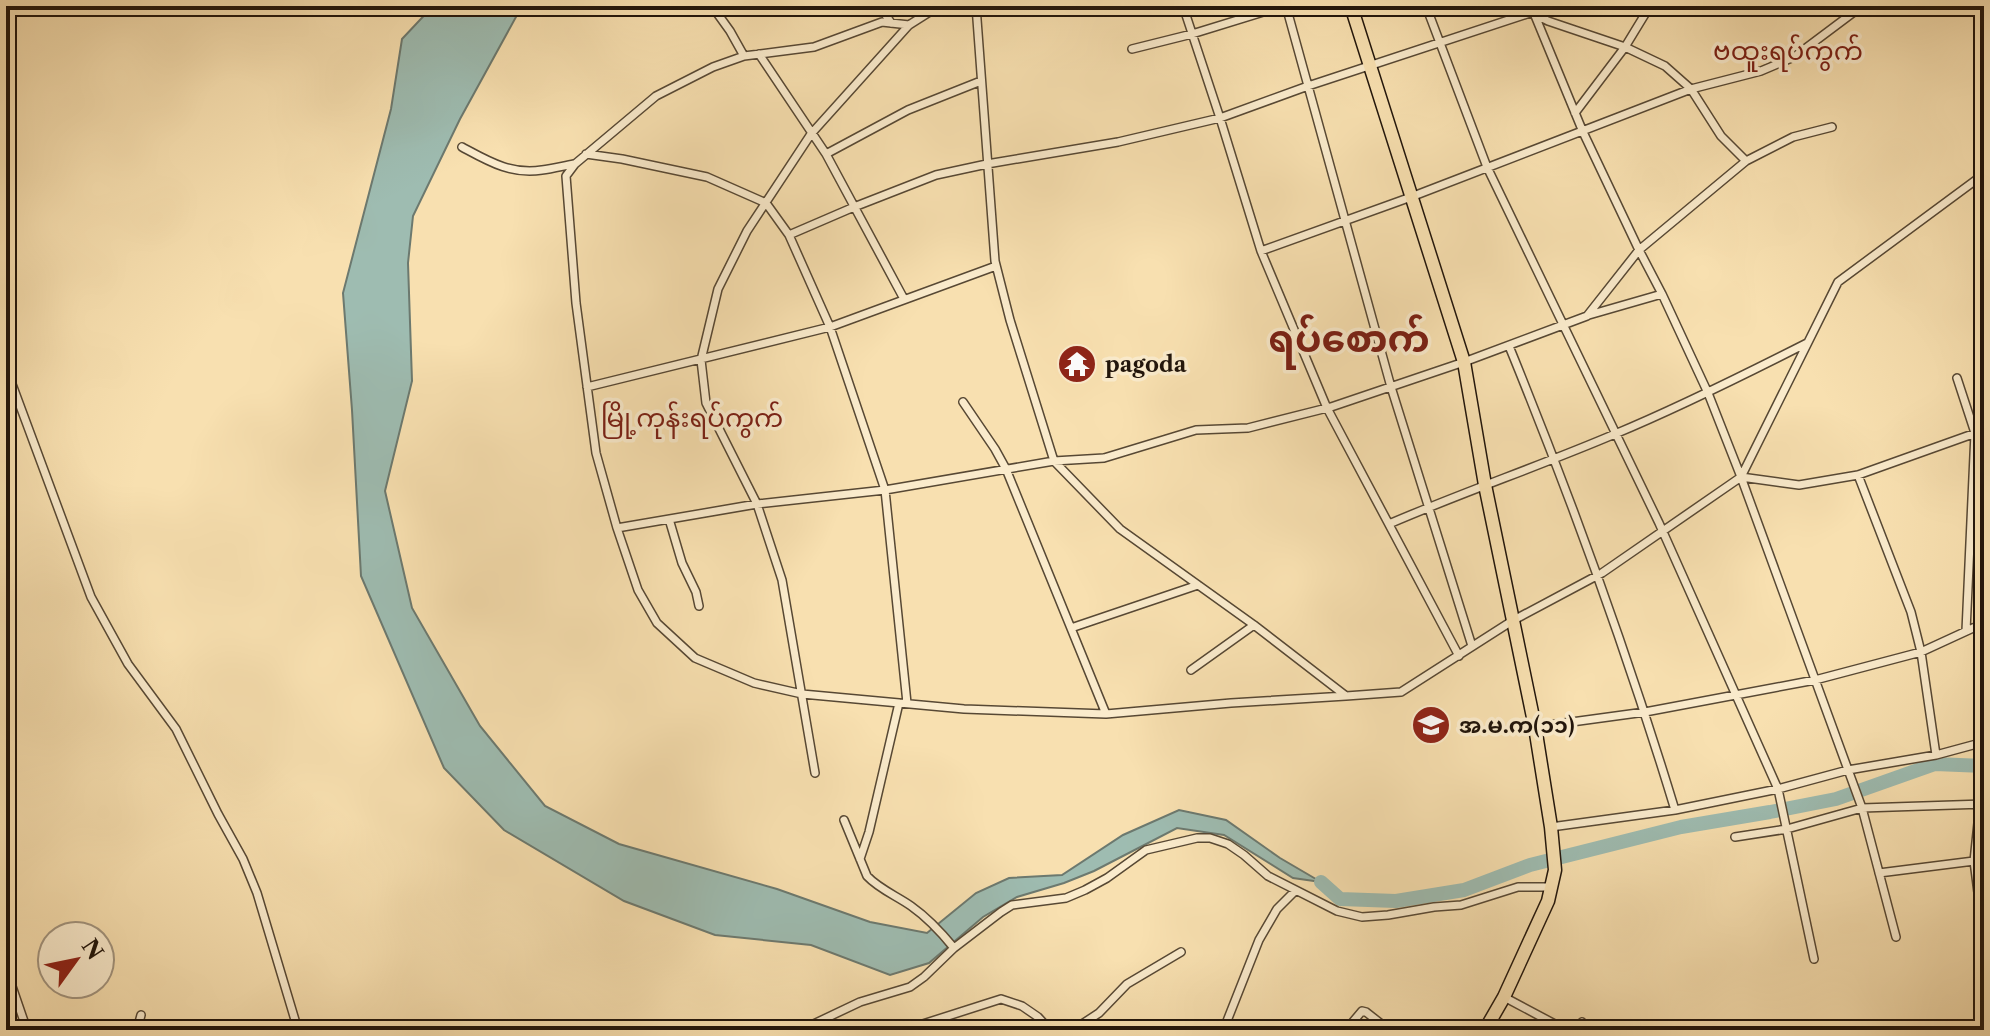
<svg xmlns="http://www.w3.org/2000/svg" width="1990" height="1036" viewBox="0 0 1990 1036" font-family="'Libre Caslon Text','Noto Sans Myanmar',serif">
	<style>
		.water { fill: #9ebcb1; stroke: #6c796f; stroke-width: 2 }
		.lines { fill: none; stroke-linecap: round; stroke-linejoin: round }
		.river { stroke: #9ebcb1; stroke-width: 14 }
		.minor-casing { stroke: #574834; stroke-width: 10 }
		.trunk-casing { stroke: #21150b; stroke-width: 15 }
		.minor { stroke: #faebcc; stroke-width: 7 }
		.trunk { stroke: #f8e0b0; stroke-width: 12 }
		.labels { text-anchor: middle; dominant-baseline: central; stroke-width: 7; stroke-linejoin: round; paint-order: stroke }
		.poi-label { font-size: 22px; font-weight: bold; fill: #21150b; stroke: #faebcc; text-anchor: start }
		.quarter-label { font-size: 26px; fill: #7a1f14; stroke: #faebcc }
		.town-label { font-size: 38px; font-weight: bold; fill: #7a1f14; stroke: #faebcc }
	</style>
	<rect width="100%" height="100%" fill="#f8e0b0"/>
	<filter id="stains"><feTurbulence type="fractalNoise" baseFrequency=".0025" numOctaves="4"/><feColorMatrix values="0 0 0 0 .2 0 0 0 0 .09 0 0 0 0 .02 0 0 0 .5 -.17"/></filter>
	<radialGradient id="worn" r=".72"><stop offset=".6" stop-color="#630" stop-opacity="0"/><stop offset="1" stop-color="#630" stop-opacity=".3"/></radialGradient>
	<path class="water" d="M 433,6 L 522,6 L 460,119 L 413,216 L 408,263 L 412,381 L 385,491 L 412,608 L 480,726 L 545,806 L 619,844 L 777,889 L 870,922 L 927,933 L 976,893 L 1009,878 L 1062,875 L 1123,835 L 1179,810 L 1226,820 L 1280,858 L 1321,882 L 1293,878 L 1224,835 L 1177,828 L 1094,871 L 1064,883 L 1017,897 L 983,917 L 929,963 L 890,975 L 811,945 L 715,935 L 624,901 L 504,830 L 444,768 L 361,576 L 352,410 L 343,293 L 391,109 L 402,39 Z"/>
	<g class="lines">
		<path class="river" d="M 1321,882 L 1340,899 L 1396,901 L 1464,890 L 1530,865 L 1681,827 L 1770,812 L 1836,799 L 1935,764 L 1984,766"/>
		<g class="minor-casing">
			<path id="minor" d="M 712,6 L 730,31 L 744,56
				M 880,6 L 891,23
				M 976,6 L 995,261 L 1010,320 L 1054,461 L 1120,529 L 1254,625 L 1346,696 L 1401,692 L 1512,621 L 1602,573 L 1741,477 L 1838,282 L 1984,174
				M 1183,6 L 1220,118 L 1261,251 L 1327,408 L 1459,656
				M 1286,6 L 1391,387 L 1472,646
				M 1426,6 L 1487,167 L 1659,523 L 1778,789 L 1814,959
				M 1519,6 L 1548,21 L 1625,47 L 1665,66 L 1691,89 L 1721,136 L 1746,161
				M 1531,6 L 1583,132 L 1639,250 L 1662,294 L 1708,393 L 1741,477 L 1862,808 L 1896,937
				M 909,25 L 882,22 L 814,47 L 744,56 L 713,67 L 656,96 L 575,164 L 566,176 L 576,303 L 596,453 L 617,528 L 638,590 L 657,623 L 695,658 L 754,683 L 802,694 L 964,709 L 1106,714 L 1231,703 L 1346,696
				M 1132,49 L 1192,34 L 1283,6
				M 759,54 L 826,154 L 904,299
				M 1575,113 L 1625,47 L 1650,6
				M 462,147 C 488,161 511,175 542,170 C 552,169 563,166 574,164
				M 586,154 L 622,159 L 707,177 L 766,203 L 789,235 L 830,327 L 885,490 L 907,703
				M 826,154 L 908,110 L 981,81
				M 789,235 L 854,207 L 936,175 L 987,164 L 1118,142 L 1220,118 L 1308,86 L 1533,12
				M 1261,251 L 1411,197 L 1691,89 L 1761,71 L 1794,57 L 1862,6
				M 1589,315 L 1662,294
				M 1509,346 C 1571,498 1627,652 1675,810
				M 6,368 L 91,597 L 128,664 L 176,729 L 218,814 L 243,859 L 257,893 L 298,1030
				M 1957,378 L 1975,433 L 1966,631
				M 587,387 L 830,327 L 996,266
				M 963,402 L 995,449 L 1006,469 L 1106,714
				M 1858,475 L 1911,612 L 1921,652 L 1936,755
				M 1741,477 L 1799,485 L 1858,475 L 1984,430
				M 669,519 L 682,563 L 696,592 L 699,606
				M 1389,524 C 1463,492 1540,466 1615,434 C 1680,407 1744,375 1807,343
				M 617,528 L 757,504 L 885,490 L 1054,461 L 1104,458 L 1196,430 L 1248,428 L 1331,407 L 1464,362 L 1587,316 L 1639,250 L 1746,161 L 1793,137 L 1832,127
				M 1071,628 L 1198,585
				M 1191,670 L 1254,625
				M 1535,727 L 1645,712 L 1815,680 L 1921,652 L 1984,623
				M 815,773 L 782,580 L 757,504 L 706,403 L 701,360 L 718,289 L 747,231 L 811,134 L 909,25 L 939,6
				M 1980,804 L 1974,861 L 1982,924
				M 844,820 L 867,876 C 879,889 897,896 911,906 C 928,918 941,932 954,948
				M 1551,827 L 1675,810 L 1778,789 L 1848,770 L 1936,755 L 1984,742
				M 1735,837 L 1787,829 L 1862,808 L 1984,804
				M 860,859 L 869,832 L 899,703
				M 1879,873 L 1974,861
				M 6,969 L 27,1030
				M 1504,997 L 1566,1030
				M 137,1030 L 141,1015
				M 580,1030 L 588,1028 L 610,1030
				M 664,1030 L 677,1028 L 695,1030
				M 801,1030 L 860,1002 L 910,987 L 924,977 L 954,948 L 1001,912 L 1012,905 L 1066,898 L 1085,890 L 1107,878 L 1146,850 L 1197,838 L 1210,838 L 1228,844 L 1244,855 L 1268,876 L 1337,911 L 1362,917 L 1388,915 L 1434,907 L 1461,905 L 1518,887 L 1552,887
				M 904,1030 L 1001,999 L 1022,1006 L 1038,1017 L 1050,1030
				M 1073,1030 L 1099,1013 L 1127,984 L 1181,952
				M 1228,1030 L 1227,1021 L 1259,940 L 1277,909 L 1295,891
				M 1346,1030 L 1362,1011 L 1366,1012 L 1389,1030
				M 1576,1030 L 1582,1022"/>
		</g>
		<g class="trunk-casing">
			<path id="trunk" d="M 1351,6 L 1464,362 L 1485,485 L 1535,727 L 1551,827 L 1555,870 L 1548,901 L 1504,997 L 1485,1030"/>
		</g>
		<use href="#minor" class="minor"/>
		<use href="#trunk" class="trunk"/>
	</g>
	<defs>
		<g id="temple-disc" transform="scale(2)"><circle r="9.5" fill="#8f2418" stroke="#faebcc"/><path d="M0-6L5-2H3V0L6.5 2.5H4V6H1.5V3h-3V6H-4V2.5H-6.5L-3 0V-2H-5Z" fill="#fff"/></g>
		<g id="school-disc" transform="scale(2)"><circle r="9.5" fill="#8f2418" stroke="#faebcc"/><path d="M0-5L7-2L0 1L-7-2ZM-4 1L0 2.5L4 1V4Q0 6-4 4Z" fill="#fff"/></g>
	</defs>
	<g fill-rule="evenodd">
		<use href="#temple-disc" x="1077" y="364"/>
		<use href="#school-disc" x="1431" y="725"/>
	</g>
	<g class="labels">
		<g class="poi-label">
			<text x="1105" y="364">pagoda</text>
			<text x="1459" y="725">အ.မ.က(၁၁)</text>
		</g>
		<g class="quarter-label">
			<text x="1788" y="51">ဗထူးရပ်ကွက်</text>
			<text x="692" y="418">မြို့ကုန်းရပ်ကွက်</text>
		</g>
		<g class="town-label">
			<text x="1349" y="338">ရပ်စောက်</text>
		</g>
	</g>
	<rect width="1990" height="1036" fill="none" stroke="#f8e0b0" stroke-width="32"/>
	<rect x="8" y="8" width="1974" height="1020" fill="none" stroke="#21150b" stroke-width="4"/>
	<rect x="16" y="16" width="1958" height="1004" fill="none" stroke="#21150b" stroke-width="2"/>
	<g transform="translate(76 960) rotate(57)"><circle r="38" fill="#faebcc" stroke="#a3957f" stroke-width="2"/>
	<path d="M0-6L14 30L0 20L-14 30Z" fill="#8f2418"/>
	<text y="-12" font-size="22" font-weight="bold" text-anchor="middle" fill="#21150b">N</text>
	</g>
	<rect width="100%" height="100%" filter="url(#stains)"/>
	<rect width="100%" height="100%" fill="url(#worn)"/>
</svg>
